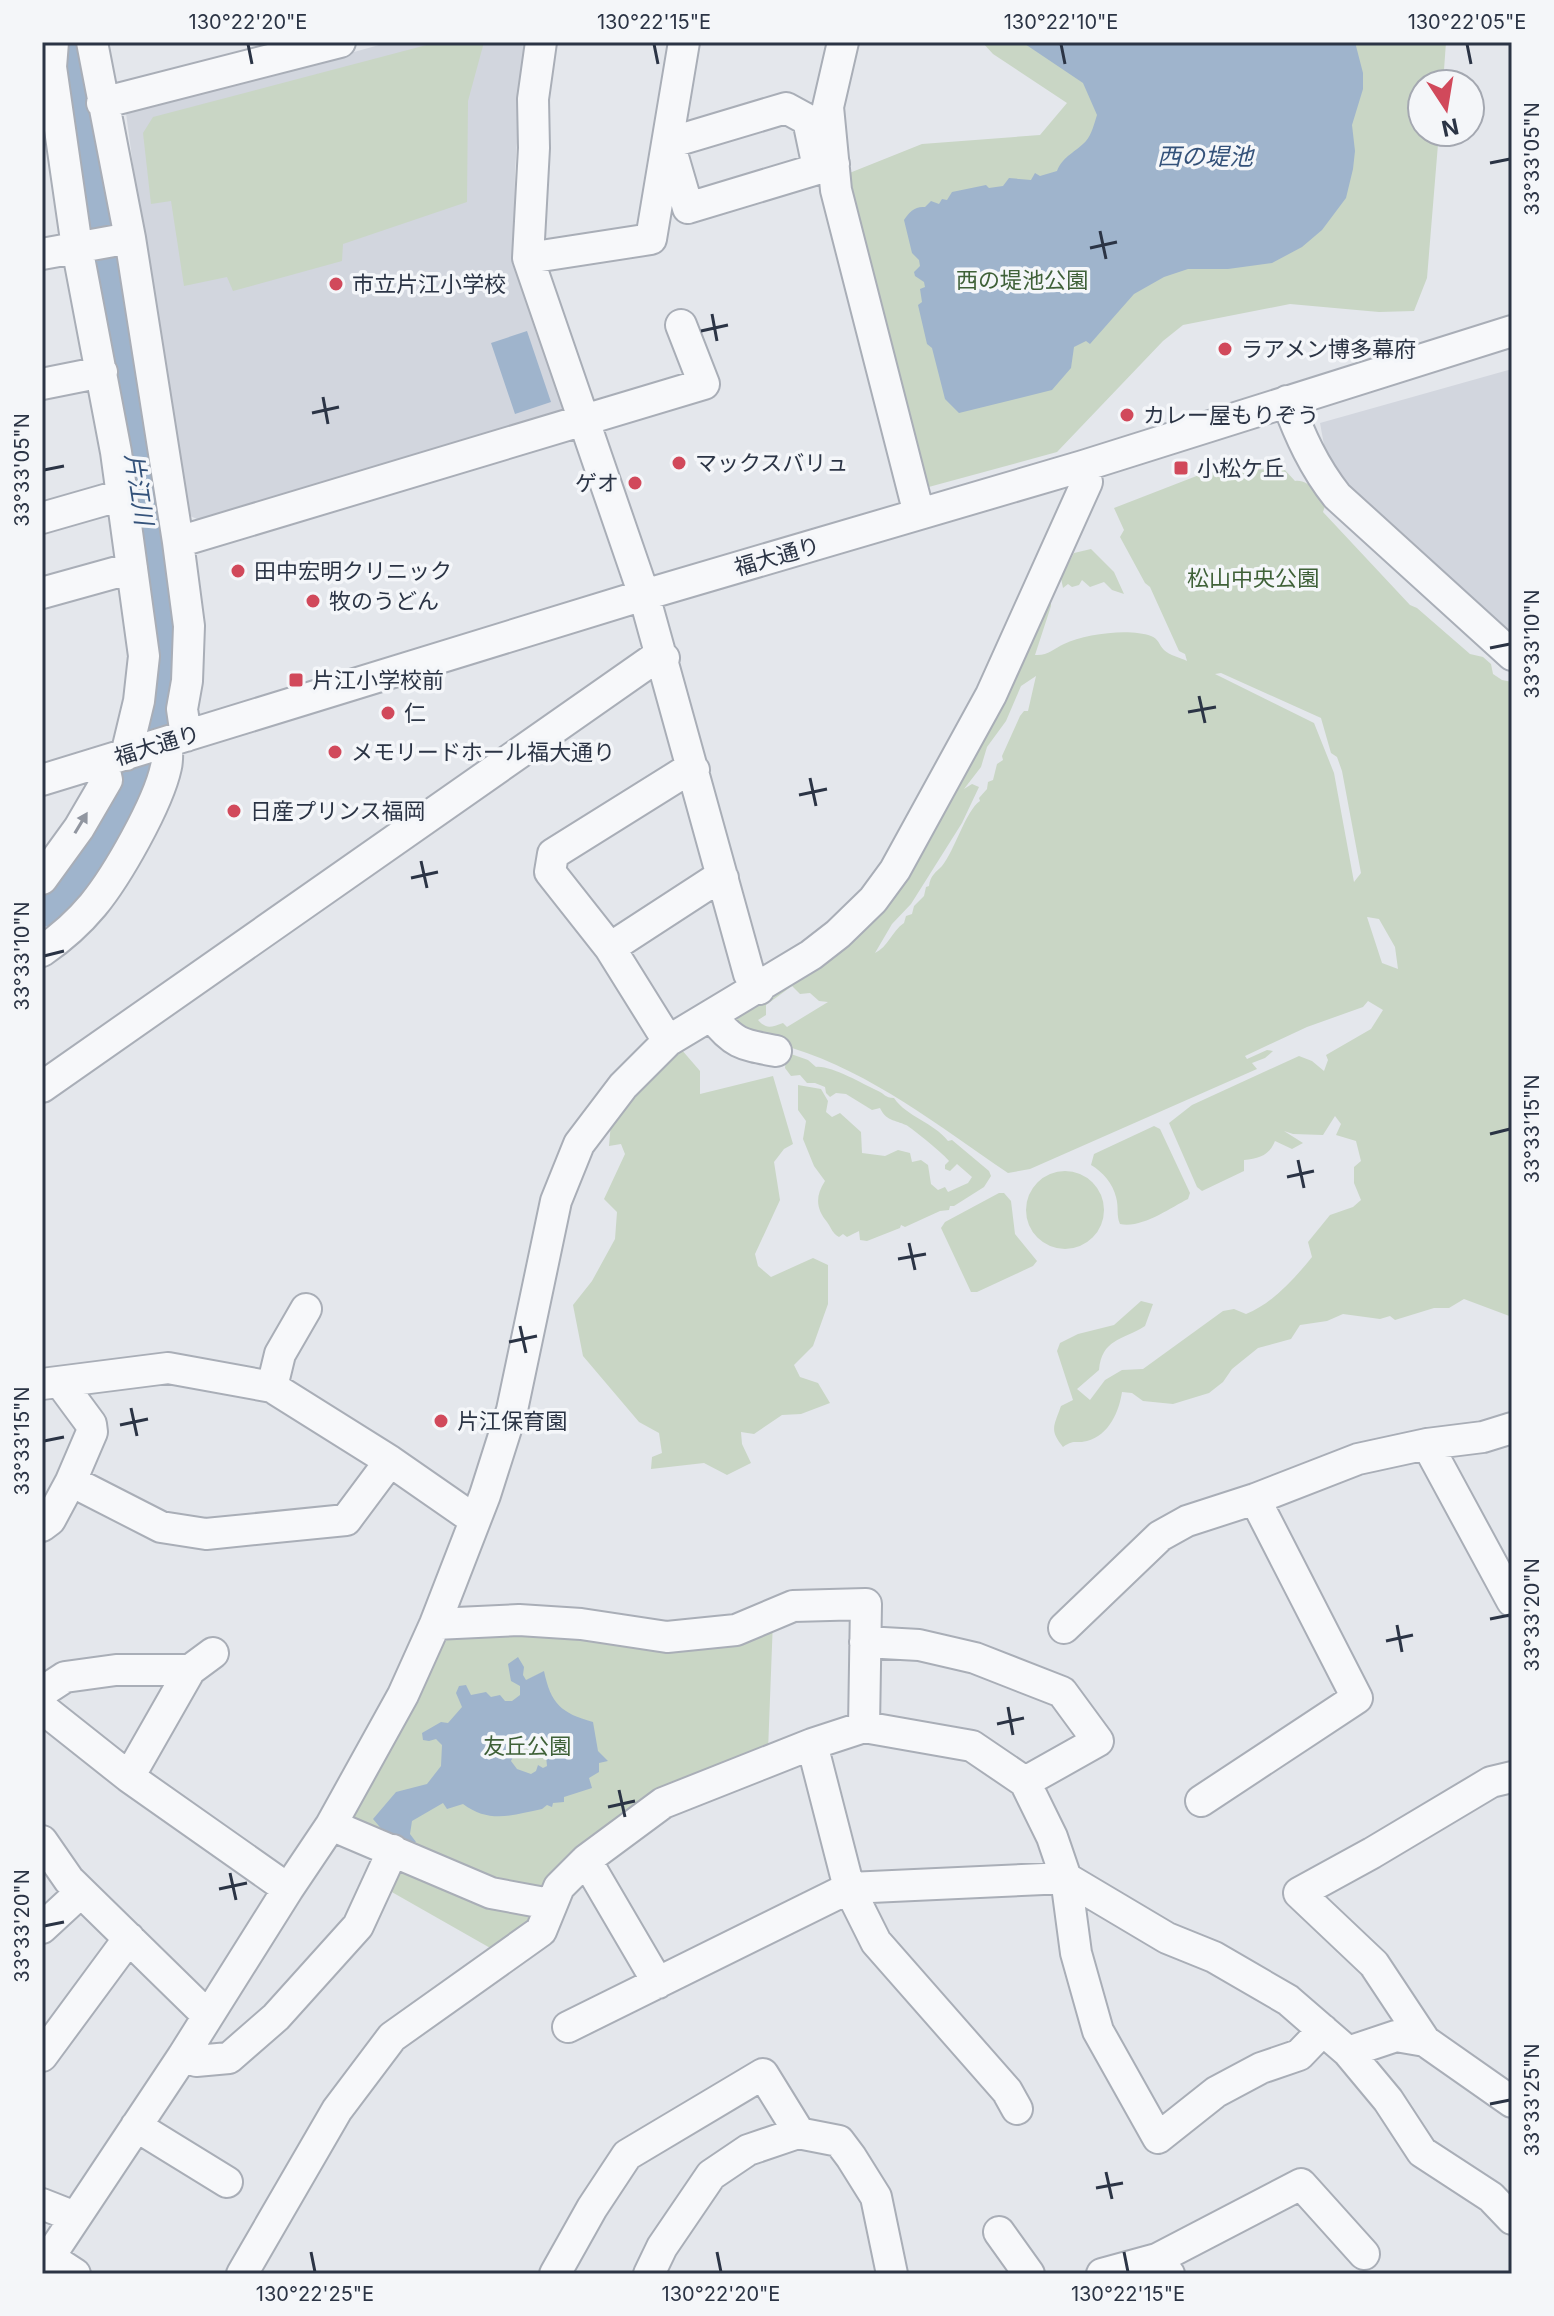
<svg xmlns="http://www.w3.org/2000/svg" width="1554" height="2316" viewBox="0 0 1554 2316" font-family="Inter,'Noto Sans JP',sans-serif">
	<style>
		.built { fill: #d2d6de }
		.green { fill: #c9d6c5; fill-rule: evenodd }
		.water { fill: #9fb4cc; fill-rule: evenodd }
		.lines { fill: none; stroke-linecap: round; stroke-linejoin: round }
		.river { stroke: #9fb4cc; stroke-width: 36 }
		.minor-casing { stroke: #a9aeb7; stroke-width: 34 }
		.minor { stroke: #f7f8fa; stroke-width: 30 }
		.oneway { fill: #9196a0 }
		.ticks { fill: none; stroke: #2b3445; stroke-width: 3 }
		.poi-dot { fill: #d1495b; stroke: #f4f6f9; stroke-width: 3 }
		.labels { text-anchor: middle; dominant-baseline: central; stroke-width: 7; stroke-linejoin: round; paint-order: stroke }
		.park-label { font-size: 22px; fill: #3f6138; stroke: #f4f6f9 }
		.poi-label { font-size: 22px; fill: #2b3445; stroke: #f4f6f9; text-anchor: start }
		.street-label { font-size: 22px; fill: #2b3445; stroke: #f4f6f9 }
		.water-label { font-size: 24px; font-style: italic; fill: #34527a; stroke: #f4f6f9 }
		.neatline { fill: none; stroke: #2b3445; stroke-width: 3 }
		.ticks-label { font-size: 20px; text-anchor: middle; fill: #2b3445 }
	</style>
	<rect width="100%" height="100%" fill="#e4e7ec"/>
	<path class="built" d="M 390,42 L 524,42 L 515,171 L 514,256 L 569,408 L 564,417 L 202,521 L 190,516 L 151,300 L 126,113 L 131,107 L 271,75 Z
		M 1512,369 L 1512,635 L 1338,476 L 1326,456 L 1320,423 Z"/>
	<path class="green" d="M 438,42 L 484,42 L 468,101 L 467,202 L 343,244 L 342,261 L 233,291 L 227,277 L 184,286 L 171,201 L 151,204 L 143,133 L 153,117 Z
		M 982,42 L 1446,42 L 1443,84 L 1422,84 L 1422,132 L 1439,132 L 1427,278 L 1414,311 L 1379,312 L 1290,304 L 1183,325 L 1163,341 L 1057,452 L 925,488 L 847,174 L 922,144 L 1040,135 L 1067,103 L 993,54 Z
		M 1284,469 L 1295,481 C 1310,479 1317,495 1325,506 L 1323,512 L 1410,605 L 1417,608 L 1470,654 L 1483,657 L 1491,664 L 1493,674 L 1502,680 L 1512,682 L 1512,1317 L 1464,1299 L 1449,1308 L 1434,1308 L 1395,1320 L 1390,1316 L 1380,1319 L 1343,1314 L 1327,1321 L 1300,1325 L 1291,1339 L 1258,1348 L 1232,1369 L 1223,1382 L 1209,1393 L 1173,1404 L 1143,1401 L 1132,1393 L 1122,1392 C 1119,1412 1109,1435 1087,1441 C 1075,1444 1075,1439 1063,1447 C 1049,1430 1054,1426 1061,1406 L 1073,1400 L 1057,1351 L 1060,1343 L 1078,1334 L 1114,1325 L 1141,1301 L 1153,1304 L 1145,1326 C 1121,1341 1102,1339 1099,1370 L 1077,1389 L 1090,1400 L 1105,1380 L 1122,1370 L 1143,1369 L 1223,1311 L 1234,1309 L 1246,1314 C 1272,1304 1295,1278 1312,1257 L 1308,1242 L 1330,1215 L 1353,1207 L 1361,1200 L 1354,1183 L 1354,1167 L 1361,1161 L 1356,1141 L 1336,1135 L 1341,1124 L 1335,1116 L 1323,1135 L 1293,1134 L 1284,1131 L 1303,1143 L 1292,1149 L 1275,1141 C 1269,1156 1259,1158 1244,1160 L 1244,1171 L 1202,1191 L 1197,1187 L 1169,1123 L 1192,1105 L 1299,1056 L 1312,1061 L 1324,1071 L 1328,1060 L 1326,1055 L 1371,1029 L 1383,1010 L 1368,1001 L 1363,1007 L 1307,1027 L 1245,1056 L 1247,1059 L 1267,1050 L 1273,1051 L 1265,1058 L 1252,1063 L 1257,1069 L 1030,1169 L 1008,1173 C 939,1126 872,1073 792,1048 L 785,1051 L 754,1039 L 728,1014 L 841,940 L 1025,656 L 1045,603 L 1051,598 L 1051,606 L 1035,655 C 1048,656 1053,649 1064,644 C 1085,634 1129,628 1151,636 C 1159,639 1159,645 1164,650 C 1169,655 1181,658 1187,661 L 1185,654 L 1179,651 L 1150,587 L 1145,583 L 1120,537 L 1124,530 L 1114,508 L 1212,470 ZM 1221,673 L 1321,718 L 1331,753 L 1337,757 L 1342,771 L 1361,873 L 1354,882 L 1334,773 L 1314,723 L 1215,674 ZM 1036,676 L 1028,711 L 1024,711 L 1020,716 L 1002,756 L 1003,760 L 997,764 L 993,780 L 988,782 L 987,789 L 979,798 L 980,801 C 966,810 954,852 942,866 C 936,872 930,876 929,886 L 926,887 L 924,896 L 914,906 L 912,914 L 906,916 L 904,923 C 892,931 888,947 875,953 L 892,924 L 911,904 L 962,823 L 979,787 L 972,784 L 964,789 L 981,767 L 987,747 L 1006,721 L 1021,686 ZM 1367,917 L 1379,919 L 1395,947 L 1398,969 L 1382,963 ZM 792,986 L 800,994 L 810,993 L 819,1001 L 828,1002 L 787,1027 L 783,1023 C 771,1027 767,1030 758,1020 L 766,1015 L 766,1005 Z
		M 1091,549 L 1114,572 L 1124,594 L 1112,590 L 1104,582 L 1090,587 L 1082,580 L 1079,585 L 1072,587 L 1068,584 L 1063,588 L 1061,578 L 1074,553 Z
		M 681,1049 L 700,1071 L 700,1094 L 773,1076 L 793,1144 L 784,1149 L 774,1162 L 780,1200 L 755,1254 L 758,1266 L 771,1277 L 813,1258 L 828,1265 L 828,1304 L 813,1346 L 794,1365 L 800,1377 L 818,1383 L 830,1403 L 801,1414 L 782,1415 L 754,1434 L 741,1432 L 742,1444 L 751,1463 L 727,1475 L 704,1463 L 651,1469 L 652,1457 L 662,1453 L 659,1433 L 639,1422 L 583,1356 L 573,1305 L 592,1281 L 615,1239 L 617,1212 L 604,1199 L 625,1154 L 621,1144 L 609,1146 L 611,1122 L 637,1085 Z
		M 791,1054 L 808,1060 L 816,1067 C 830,1065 863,1084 876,1090 C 884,1093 885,1098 894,1098 C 907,1117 933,1122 948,1141 L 952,1140 L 989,1171 L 991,1176 L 984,1187 L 954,1206 L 950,1206 L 949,1210 L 940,1211 L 905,1227 L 901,1225 L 900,1228 L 867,1241 L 860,1240 L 859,1231 L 847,1237 L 843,1234 L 839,1237 C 832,1233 832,1229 827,1222 C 816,1209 815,1196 825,1181 L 814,1166 L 803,1139 L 806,1121 L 798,1110 L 798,1085 L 821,1089 L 828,1101 L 826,1112 L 832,1117 L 840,1113 L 861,1132 L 862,1153 L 885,1156 L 898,1150 L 910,1153 L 912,1162 L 921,1160 L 928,1165 L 931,1184 L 938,1190 L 945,1187 L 948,1192 L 968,1183 L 972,1177 L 957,1164 L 950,1171 L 945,1169 L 945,1165 L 949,1161 C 946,1156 912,1128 906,1125 C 895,1120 886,1121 880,1108 L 872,1110 L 846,1094 L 836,1093 L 830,1097 L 826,1093 L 825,1087 L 815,1083 L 807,1083 L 800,1075 L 791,1076 L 785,1068 L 786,1058 Z
		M 1154,1126 L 1160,1129 L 1190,1193 L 1188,1199 C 1170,1208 1141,1229 1120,1224 C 1116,1215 1119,1207 1116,1197 C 1113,1184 1103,1172 1091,1165 L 1094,1154 Z
		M1026 1210a39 39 0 1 1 78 0a39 39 0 1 1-78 0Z
		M 999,1193 L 1004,1193 L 1011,1201 L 1015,1234 L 1037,1261 L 1033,1266 L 977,1292 L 971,1292 L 941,1228 L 945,1222 Z
		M 773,1620 L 768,1751 L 546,1897 L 498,1887 L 346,1820 L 418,1702 L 440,1648 L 448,1638 Z
		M 400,1862 L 542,1916 L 499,1953 L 383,1887 Z"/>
	<path class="water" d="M 1022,42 L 1355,42 L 1363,73 L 1363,89 L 1352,125 L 1355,151 L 1353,169 L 1346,198 L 1322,230 L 1302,247 L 1272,263 L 1228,269 L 1188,269 L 1164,277 L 1134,294 L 1090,344 L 1086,341 L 1074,347 L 1071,368 L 1052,390 L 959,413 L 945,399 L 932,348 L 927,344 L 918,305 L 922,302 L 920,289 L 925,287 L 924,282 L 915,276 L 914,272 L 920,266 L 919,260 L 912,253 L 904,220 C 909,212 915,206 925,207 L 931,201 L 939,204 L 942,199 L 947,200 L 952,192 L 986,185 L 989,188 L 1003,186 L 1009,178 L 1031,180 L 1035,173 L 1040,176 L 1057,171 C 1063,156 1076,152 1086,141 C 1092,134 1094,124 1097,115 L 1083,83 Z
		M 527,331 L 551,402 L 515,414 L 491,343 Z
		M 518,1657 L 524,1667 L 523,1675 L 526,1680 L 544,1671 C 551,1704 561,1713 593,1722 L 598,1751 L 608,1761 L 599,1763 L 599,1772 L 589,1778 L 592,1788 L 564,1797 L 564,1802 L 553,1803 L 552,1807 L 547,1805 L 542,1809 C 512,1815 490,1824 463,1804 L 447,1809 L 443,1803 L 412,1821 L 410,1834 L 416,1842 L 412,1845 L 384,1832 L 373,1819 L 396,1792 L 427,1784 L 441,1766 L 442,1745 L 436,1739 L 429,1741 L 423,1740 L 422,1733 L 441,1722 L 448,1723 L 462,1707 L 456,1693 L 459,1686 L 466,1685 L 471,1695 L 486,1692 L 491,1697 L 500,1695 L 505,1701 L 512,1701 L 520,1695 L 520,1686 L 511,1681 L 508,1664 ZM 540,1735 L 551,1747 L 550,1754 L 546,1756 L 547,1766 L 543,1768 L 538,1765 L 536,1771 L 531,1774 L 517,1769 L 511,1761 C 517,1748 526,1737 540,1735 Z"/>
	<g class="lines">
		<path class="river" d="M 42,909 C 124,829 160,744 162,630 L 124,374 L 69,49 L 76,42"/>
		<g class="minor-casing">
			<path id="minor" d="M 53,42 L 51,67 L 77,247 L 116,452 L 144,656 L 139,701 L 126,755
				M 92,42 L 130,238 L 178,542 L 189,626 L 187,681 L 182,709 L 186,736
				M 541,42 L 533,99 L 534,148 L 528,258 L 644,595 L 749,974 L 759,989
				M 843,42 L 828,107 L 836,190 L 919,514
				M 102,103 L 340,42
				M 816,158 L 808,120 L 786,108 L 669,143 L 688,208 L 834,164
				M 42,254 L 130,238
				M 528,258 L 651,239 L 684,42
				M 42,384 L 102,372
				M 1287,401 C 1300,436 1314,467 1337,496 L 1512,655
				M 42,518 L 122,495
				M 178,542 L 704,384 L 681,325
				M 42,593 L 132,568
				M 42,780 L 644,595 L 1083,466 L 1512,331
				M 42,879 L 79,828 L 107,780 L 103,762
				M 610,948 L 713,881 L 723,878
				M 42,951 C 61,938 78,923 93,905 C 117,876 158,804 166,767 C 168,759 167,750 167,742
				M 712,1016 C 733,1044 743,1045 776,1051
				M 668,1041 L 610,948 L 550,872 L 553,854 L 681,774 L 694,770
				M 42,1087 L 652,660 L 664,658
				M 60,1382 L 91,1424 L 92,1432 L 71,1481
				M 42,1384 L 168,1368 L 272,1387 L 390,1461 L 475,1520
				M 272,1387 L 280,1354 L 306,1309
				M 1427,1444 L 1512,1601
				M 42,1526 L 50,1520 L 71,1481 L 161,1527 L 206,1534 L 346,1520 L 390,1461
				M 435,1624 L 519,1620 L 581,1624 L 667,1637 L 736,1630 L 793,1606 L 866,1604 L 864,1727
				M 1064,1628 L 1160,1536 L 1187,1521 L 1255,1499 L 1358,1459 L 1427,1444 L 1483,1437 L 1512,1428
				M 865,1642 L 919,1645 L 975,1658 L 1062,1692 L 1098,1741 L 1025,1782
				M 42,1692 L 65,1677 L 116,1670 L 190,1670
				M 42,1708 L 129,1777 L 288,1889
				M 812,1744 L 849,1888 L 876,1942 L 1007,2091 L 1017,2109
				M 129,1777 L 190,1670 L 213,1653
				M 1512,1777 L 1491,1782 L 1372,1853 L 1299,1893 L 1374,1964 L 1425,2041 L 1512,2102
				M 1201,1801 L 1357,1698 L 1255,1499
				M 331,1825 L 491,1893 L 550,1904
				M 42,1841 L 69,1880 L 207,2015
				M 586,1860 L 663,1803 L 812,1744 L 864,1727 L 972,1746 L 1025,1782 L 1052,1837 L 1066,1878 L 1076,1953 L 1098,2031 L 1158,2138 L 1216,2092 L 1261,2068 L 1299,2055 L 1323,2030
				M 42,1928 L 81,1892
				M 568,2027 L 849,1888 L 1066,1878 L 1167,1938 L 1214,1957 L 1288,2000 L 1348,2052 L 1396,2036 L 1425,2041
				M 1348,2052 L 1388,2100 L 1422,2152 L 1491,2197 L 1512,2219
				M 42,2056 L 129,1938
				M 183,2056 L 196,2061 L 229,2058 L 276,2017 L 358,1926 L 393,1850
				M 136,2126 L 227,2182
				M 42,2204 L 75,2217
				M 999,2232 L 1029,2274
				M 49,2257 L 75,2274
				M 42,2268 L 183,2056 L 288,1889 L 331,1825 L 403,1695 L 435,1624 L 485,1495 L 512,1410 L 556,1201 L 579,1144 L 623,1086 L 668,1041 L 811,955 L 838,934 L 873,900 L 895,870 L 991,695 L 1087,482 L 1083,466
				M 242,2274 L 337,2110 L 392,2037 L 541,1931 L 559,1887 L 586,1860 L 658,1983
				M 555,2274 L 592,2208 L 627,2155 L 763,2074 L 800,2134
				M 649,2274 L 662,2247 L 711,2175 L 748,2150 L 798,2133 L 839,2141 L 851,2157 L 876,2197 L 892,2274
				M 1102,2274 L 1157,2259
				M 1169,2274 L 1157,2259 L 1301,2184 L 1364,2254"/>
		</g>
		<use href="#minor" class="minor"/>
	</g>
	<defs><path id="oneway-solid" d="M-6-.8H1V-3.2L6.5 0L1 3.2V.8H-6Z" transform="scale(2)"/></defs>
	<use class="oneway" href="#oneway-solid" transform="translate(81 823) rotate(-59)"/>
	<path class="ticks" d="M 248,44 L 252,64M 654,44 L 658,64M 1061,44 L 1065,64M 1467,44 L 1471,64M 1490,163 L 1510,159M 1100,231 L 1106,259M 1090,248 L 1117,242M 712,314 L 717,341M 701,331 L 728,325M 323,397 L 328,424M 312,413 L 339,407M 44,470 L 64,466M 1490,648 L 1510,644M 1199,696 L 1205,723M 1188,712 L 1216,707M 810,778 L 816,806M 799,795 L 827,789M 421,861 L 427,888M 411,878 L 438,872M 44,956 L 64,951M 1490,1134 L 1510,1129M 1298,1160 L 1304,1188M 1287,1177 L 1314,1171M 909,1243 L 915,1270M 898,1259 L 926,1254M 520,1326 L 526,1353M 509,1342 L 537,1336M 131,1408 L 137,1436M 120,1425 L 148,1419M 44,1441 L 64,1437M 1490,1619 L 1510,1615M 1397,1625 L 1402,1652M 1386,1641 L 1413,1635M 1008,1707 L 1013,1735M 997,1724 L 1024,1718M 619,1790 L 625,1817M 608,1807 L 635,1801M 230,1873 L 236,1900M 219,1889 L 247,1883M 44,1926 L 64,1922M 1490,2104 L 1510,2100M 1106,2172 L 1112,2199M 1096,2188 L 1123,2183M 311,2252 L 315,2272M 717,2252 L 721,2272M 1124,2252 L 1128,2272"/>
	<g class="poi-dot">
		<circle cx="336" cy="284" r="8"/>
		<circle cx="1225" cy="349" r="8"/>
		<circle cx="1127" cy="415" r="8"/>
		<circle cx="679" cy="463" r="8"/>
		<rect x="1173" y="460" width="16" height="16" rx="4"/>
		<circle cx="635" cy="483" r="8"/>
		<circle cx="238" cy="571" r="8"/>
		<circle cx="313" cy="601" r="8"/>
		<rect x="288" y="672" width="16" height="16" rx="4"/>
		<circle cx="388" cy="713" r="8"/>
		<circle cx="335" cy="752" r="8"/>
		<circle cx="234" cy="811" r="8"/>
		<circle cx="441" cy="1421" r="8"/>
	</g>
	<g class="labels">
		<g class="park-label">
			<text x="1022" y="280">西の堤池公園</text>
			<text x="1253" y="578">松山中央公園</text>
			<text x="527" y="1746">友丘公園</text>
		</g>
		<g class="poi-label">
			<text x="352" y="284">市立片江小学校</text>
			<text x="1241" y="349">ラアメン博多幕府</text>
			<text x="1143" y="415">カレー屋もりぞう</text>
			<text x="695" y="463">マックスバリュ</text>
			<text x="1197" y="468">小松ケ丘</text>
			<text x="619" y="483" text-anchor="end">ゲオ</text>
			<text x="254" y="571">田中宏明クリニック</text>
			<text x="329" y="601">牧のうどん</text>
			<text x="312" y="680">片江小学校前</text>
			<text x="404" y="713">仁</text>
			<text x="351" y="752">メモリードホール福大通り</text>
			<text x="250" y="811">日産プリンス福岡</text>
			<text x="457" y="1421">片江保育園</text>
		</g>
		<g class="street-label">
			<text transform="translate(777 556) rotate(-16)">福大通り</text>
			<text transform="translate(157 745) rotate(-17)">福大通り</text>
		</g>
		<g class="water-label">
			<text x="1205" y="156">西の堤池</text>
			<text transform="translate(139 489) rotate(81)">片江川</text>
		</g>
	</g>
	<rect width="1554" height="2316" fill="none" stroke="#f4f6f9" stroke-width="88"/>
	<g transform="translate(1446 108) rotate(168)"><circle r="38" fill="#f4f6f9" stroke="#a4a8b1" stroke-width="2"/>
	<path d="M0-6L14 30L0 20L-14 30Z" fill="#d1495b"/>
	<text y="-12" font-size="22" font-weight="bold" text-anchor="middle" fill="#2b3445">N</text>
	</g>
	<rect x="44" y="44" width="1466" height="2228" class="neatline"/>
	<g class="ticks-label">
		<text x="248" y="29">130°22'20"E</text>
		<text x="654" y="29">130°22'15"E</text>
		<text x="1061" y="29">130°22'10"E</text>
		<text x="1467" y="29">130°22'05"E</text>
		<text transform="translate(1532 159) rotate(-90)" y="7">33°33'05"N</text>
		<text transform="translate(22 470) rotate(-90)" y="7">33°33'05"N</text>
		<text transform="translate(1532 644) rotate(-90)" y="7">33°33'10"N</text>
		<text transform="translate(22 956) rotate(-90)" y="7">33°33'10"N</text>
		<text transform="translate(1532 1129) rotate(-90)" y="7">33°33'15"N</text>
		<text transform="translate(22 1441) rotate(-90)" y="7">33°33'15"N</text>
		<text transform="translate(1532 1615) rotate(-90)" y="7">33°33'20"N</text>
		<text transform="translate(22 1926) rotate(-90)" y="7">33°33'20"N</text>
		<text transform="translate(1532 2100) rotate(-90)" y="7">33°33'25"N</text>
		<text x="315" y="2301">130°22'25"E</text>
		<text x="721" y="2301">130°22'20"E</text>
		<text x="1128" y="2301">130°22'15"E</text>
	</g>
</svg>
